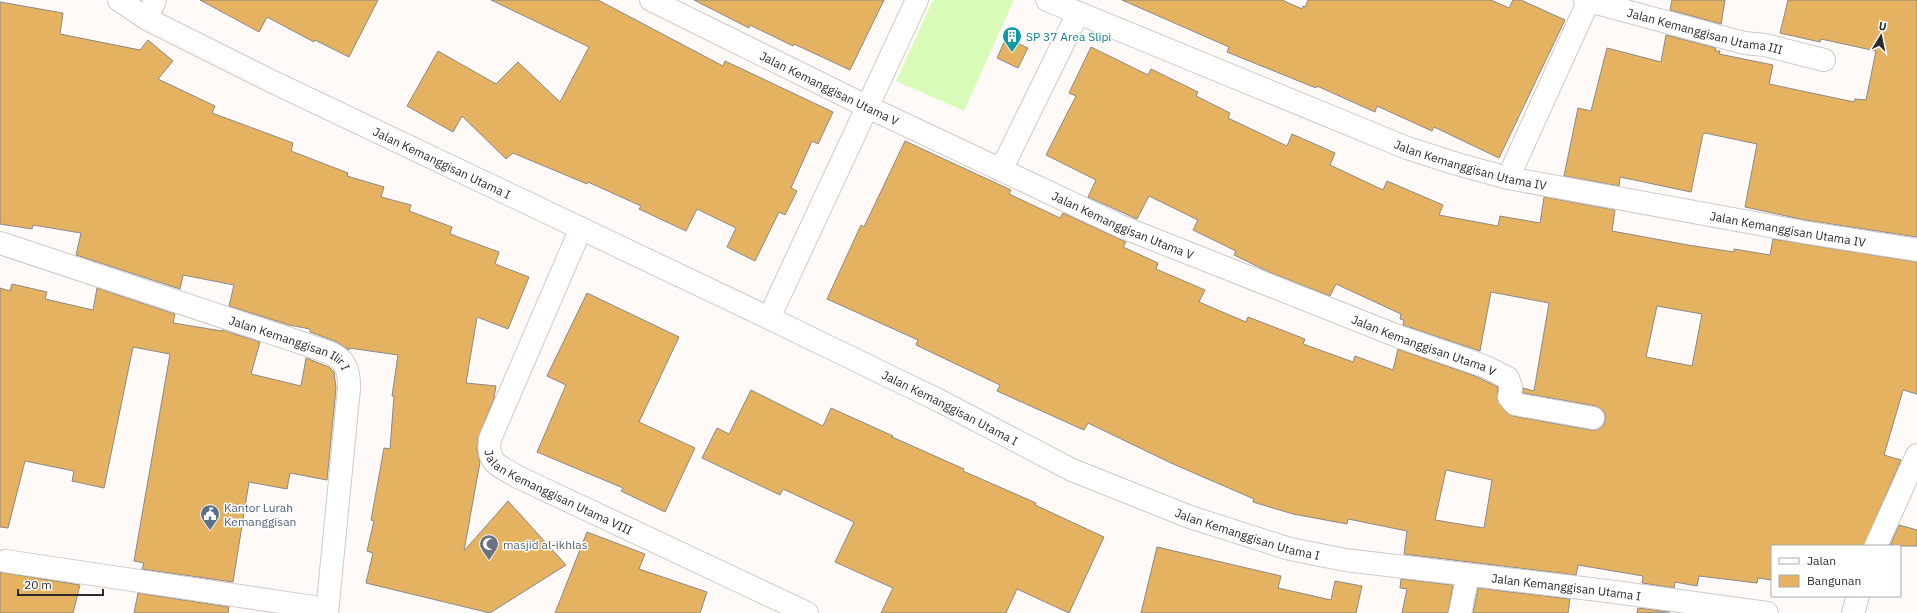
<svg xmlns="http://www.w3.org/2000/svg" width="1917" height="613" viewBox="0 0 1917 613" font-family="'IBM Plex Sans',sans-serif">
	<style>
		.grass { fill: #d9fbb8 }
		.building { fill: #e5b261; stroke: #8b8885; fill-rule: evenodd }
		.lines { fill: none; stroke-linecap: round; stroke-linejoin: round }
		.minor-casing { stroke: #cecac8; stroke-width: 24 }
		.minor { stroke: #fff; stroke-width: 22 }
		.labels { text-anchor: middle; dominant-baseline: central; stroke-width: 3; stroke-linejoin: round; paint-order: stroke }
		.street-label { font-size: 12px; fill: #2c2b2a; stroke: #fff }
		.culture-label { font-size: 12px; fill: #0d838f; stroke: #fff; text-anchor: start }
		.service-label { font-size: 12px; fill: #4e5e75; stroke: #fff; text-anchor: start }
		.worship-label { font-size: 12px; fill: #5b616d; stroke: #fff; text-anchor: start }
	</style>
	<rect width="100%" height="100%" fill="#fffaf8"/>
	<path class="grass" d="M 933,0 L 1014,0 L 964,111 L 896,81 Z"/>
	<path class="building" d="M 200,0 L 378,0 L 349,57 L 315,40 L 314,42 L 267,17 L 259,32 Z
		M 491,0 L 598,0 L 723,66 L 725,61 L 833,112 L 818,144 L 812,141 L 791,188 L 797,191 L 785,215 L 779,212 L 755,261 L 727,247 L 736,228 L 697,209 L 686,231 L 639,209 L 641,206 L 588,182 L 587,184 L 513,153 L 506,159 L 462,116 L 453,132 L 407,106 L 438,51 L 496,84 L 518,62 L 560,102 L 589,47 Z
		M 694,0 L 884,0 L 850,70 L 794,44 L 793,46 L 750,25 L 749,28 Z
		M 1122,0 L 1282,0 L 1302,9 L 1303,6 L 1305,7 L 1308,0 L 1491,0 L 1509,8 L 1513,0 L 1521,0 L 1565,20 L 1499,158 L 1434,127 L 1432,131 L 1377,106 L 1375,112 L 1317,86 L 1316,88 L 1227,52 L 1229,47 Z
		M 1672,0 L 1725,0 L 1721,24 L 1670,10 Z
		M 1788,0 L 1917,0 L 1917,237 L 1805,220 L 1745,207 L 1757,144 L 1705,133 L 1703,134 L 1691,192 L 1620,177 L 1619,186 L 1564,176 L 1578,108 L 1591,111 L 1607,48 L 1661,62 L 1666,35 L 1716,48 L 1715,51 L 1720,51 L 1719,54 L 1773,65 L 1769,84 L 1854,102 L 1855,99 L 1866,100 L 1876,51 L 1821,39 L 1820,42 L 1780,33 Z
		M 0,2 L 63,13 L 60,34 L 140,50 L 148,40 L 173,61 L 158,79 L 215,106 L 212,113 L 293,143 L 291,151 L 348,173 L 347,176 L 384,187 L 381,197 L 411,205 L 409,211 L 452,227 L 450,234 L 499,252 L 495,264 L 529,277 L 508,329 L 477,317 L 466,383 L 496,386 L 494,398 L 478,438 L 477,449 L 480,462 L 464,551 L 508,501 L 566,565 L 490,613 L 366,583 L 373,553 L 367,551 L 374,521 L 371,520 L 384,448 L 390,449 L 394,396 L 392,396 L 398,355 L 349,348 L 349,350 L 335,341 L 310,332 L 310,329 L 289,325 L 229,306 L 234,285 L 183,275 L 180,289 L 76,255 L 81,233 L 33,225 L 32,229 L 0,224 Z
		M 1006,38 L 1028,48 L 1018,68 L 997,58 Z
		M 1091,47 L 1148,75 L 1151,69 L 1198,92 L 1196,96 L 1230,113 L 1228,118 L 1287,146 L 1292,134 L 1335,153 L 1330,165 L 1383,190 L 1387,181 L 1443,205 L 1439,215 L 1498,226 L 1500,216 L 1540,223 L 1544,197 L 1615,210 L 1612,231 L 1688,245 L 1734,252 L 1734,249 L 1770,255 L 1773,239 L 1917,262 L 1917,394 L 1903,390 L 1884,455 L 1901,460 L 1864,546 L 1772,546 L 1772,580 L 1758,578 L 1757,583 L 1699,576 L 1697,586 L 1675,582 L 1674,588 L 1642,583 L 1643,576 L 1578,565 L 1576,575 L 1404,554 L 1407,531 L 1348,519 L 1347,524 L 1293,514 L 1253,502 L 1254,499 L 1171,463 L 1088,423 L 1084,430 L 997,391 L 1000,385 L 916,345 L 918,340 L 827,299 L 861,225 L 864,227 L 905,141 L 1011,190 L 1009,194 L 1060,218 L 1063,213 L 1126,242 L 1123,247 L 1158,263 L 1156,269 L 1205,290 L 1199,302 L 1246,322 L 1248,317 L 1305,339 L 1303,344 L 1353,362 L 1355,356 L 1393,370 L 1398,349 L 1475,376 L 1498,387 L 1497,400 L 1506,412 L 1513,416 L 1591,430 L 1598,430 L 1603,426 L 1605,420 L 1605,413 L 1601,409 L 1596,406 L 1523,393 L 1523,388 L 1534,391 L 1549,303 L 1491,292 L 1480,351 L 1403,325 L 1404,320 L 1400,319 L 1401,314 L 1336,284 L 1330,296 L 1269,272 L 1234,255 L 1236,251 L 1193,230 L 1198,220 L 1149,196 L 1137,219 L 1088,197 L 1096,180 L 1046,155 L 1076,96 L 1069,93 ZM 1657,306 L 1702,314 L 1692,366 L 1646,357 ZM 1446,470 L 1492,480 L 1484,528 L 1435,520 Z
		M 12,284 L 47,292 L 45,299 L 93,310 L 97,288 L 175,314 L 173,323 L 222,331 L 222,330 L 260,342 L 251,374 L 301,386 L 306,358 L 329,367 L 334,372 L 336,388 L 327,480 L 290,473 L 287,489 L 249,482 L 233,582 L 142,569 L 144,563 L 134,561 L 170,354 L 133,347 L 104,488 L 72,481 L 74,471 L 25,461 L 8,528 L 0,527 L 0,288 L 10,291 Z
		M 587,293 L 679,337 L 639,422 L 695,448 L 665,512 L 621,491 L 623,488 L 537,452 L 566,385 L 547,376 Z
		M 751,390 L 823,426 L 831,408 L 893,436 L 892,437 L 964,469 L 963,471 L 1036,503 L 1035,505 L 1104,537 L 1069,613 L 1017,589 L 1006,613 L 881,613 L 893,588 L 835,562 L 854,522 L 783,489 L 780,495 L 702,458 L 717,428 L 729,434 Z
		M 1899,525 L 1917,530 L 1917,546 L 1890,546 Z
		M 587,532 L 645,554 L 639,569 L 707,592 L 700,613 L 555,613 Z
		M 1157,547 L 1281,576 L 1278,588 L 1331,600 L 1335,581 L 1362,586 L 1356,613 L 1141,613 Z
		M 0,572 L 80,585 L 73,613 L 0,613 Z
		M 1401,579 L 1453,585 L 1448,613 L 1402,613 L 1407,589 L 1400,588 Z
		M 1478,588 L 1570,599 L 1568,613 L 1473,613 Z
		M 138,593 L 229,607 L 228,613 L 134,613 Z
		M 1638,608 L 1670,612 L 1637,613 Z"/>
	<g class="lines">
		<g class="minor-casing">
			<g id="minor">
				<path id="s1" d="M 119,0 L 147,19 L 271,81 L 769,318 L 938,400 L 1072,470 L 1190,517 L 1290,549 L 1345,560 L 1607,591 L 1767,613"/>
				<path id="s2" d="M 651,0 L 868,107 L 1120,226 L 1400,337 L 1484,366 L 1508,378 L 1511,388 L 1509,397 L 1515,404 L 1593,418"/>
				<path id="s3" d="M 1047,0 L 1407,148 L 1457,164 L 1508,178 L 1803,232 L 1917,250"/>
				<path id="s4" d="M 1585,0 L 1744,43 L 1765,45 L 1824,60"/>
				<path d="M 147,19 L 155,0"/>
				<path d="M 1001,170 L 1078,13"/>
				<path d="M 1508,178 L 1589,0"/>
				<path id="s5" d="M 581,228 L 490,439 C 486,464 500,466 518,477 L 807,613"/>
				<path id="s6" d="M 0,243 L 302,343 C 330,354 350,352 349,388 L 327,613"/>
				<path d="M 769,318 L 917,0"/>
				<path d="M 1876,546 L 1917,455"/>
				<path d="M 5,561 L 327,609"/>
				<path d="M 1460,613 L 1468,575"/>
				<path d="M 1853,613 L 1858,596"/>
			</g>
		</g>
		<use href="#minor" class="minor"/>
	</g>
	<defs>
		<g id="building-pin" transform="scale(1)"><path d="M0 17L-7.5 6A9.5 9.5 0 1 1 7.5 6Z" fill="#0f9aa8" stroke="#fff"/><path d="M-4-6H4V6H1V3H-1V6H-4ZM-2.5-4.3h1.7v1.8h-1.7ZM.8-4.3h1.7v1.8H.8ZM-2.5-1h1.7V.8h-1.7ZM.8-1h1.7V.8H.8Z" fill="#fff"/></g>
		<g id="civic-pin" transform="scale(1)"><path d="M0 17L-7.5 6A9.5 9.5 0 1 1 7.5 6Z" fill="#5c6f8a" stroke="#fff"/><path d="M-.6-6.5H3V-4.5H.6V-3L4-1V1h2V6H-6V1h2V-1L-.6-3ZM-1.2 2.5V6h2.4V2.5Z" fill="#fff"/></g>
		<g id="mosque-pin" transform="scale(1)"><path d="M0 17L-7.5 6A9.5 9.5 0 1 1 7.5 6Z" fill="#6b7280" stroke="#fff"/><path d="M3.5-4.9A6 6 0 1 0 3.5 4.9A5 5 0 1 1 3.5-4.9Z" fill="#fff"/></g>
	</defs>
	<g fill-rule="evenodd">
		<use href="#building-pin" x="1012" y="36"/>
		<use href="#civic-pin" x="210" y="514"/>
		<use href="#mosque-pin" x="489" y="544"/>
	</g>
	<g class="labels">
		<g class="street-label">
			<text stroke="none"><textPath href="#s4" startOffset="124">Jalan Kemanggisan Utama III</textPath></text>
			<text stroke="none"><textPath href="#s2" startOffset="199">Jalan Kemanggisan Utama V</textPath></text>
			<text stroke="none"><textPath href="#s1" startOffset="362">Jalan Kemanggisan Utama I</textPath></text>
			<text stroke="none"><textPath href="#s3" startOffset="455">Jalan Kemanggisan Utama IV</textPath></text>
			<text stroke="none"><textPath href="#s2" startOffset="523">Jalan Kemanggisan Utama V</textPath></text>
			<text stroke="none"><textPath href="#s3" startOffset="779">Jalan Kemanggisan Utama IV</textPath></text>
			<text stroke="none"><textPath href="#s6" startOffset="307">Jalan Kemanggisan Ilir I</textPath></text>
			<text stroke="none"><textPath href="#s2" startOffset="847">Jalan Kemanggisan Utama V</textPath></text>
			<text stroke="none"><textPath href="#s1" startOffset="926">Jalan Kemanggisan Utama I</textPath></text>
			<text stroke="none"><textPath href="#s5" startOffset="324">Jalan Kemanggisan Utama VIII</textPath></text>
			<text stroke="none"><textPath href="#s1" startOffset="1250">Jalan Kemanggisan Utama I</textPath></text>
			<text stroke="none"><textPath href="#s1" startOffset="1574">Jalan Kemanggisan Utama I</textPath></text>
		</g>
		<g class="culture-label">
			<text x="1026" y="36">SP 37 Area Slipi</text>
		</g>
		<g class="service-label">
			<text x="224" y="507">Kantor Lurah<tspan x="224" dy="14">Kemanggisan</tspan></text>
		</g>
		<g class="worship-label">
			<text x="503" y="544">masjid al-ikhlas</text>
		</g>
	</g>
	<rect x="1771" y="545" width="130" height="52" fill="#ffffff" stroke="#abaaaa"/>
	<rect x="1779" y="558" width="20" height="6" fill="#ffffff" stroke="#abaaaa"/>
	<text x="1807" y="565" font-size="12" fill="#2c2b2a">Jalan</text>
	<rect x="1779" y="575" width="20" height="12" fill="#e5b261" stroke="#abaaaa"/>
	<text x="1807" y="585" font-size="12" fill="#2c2b2a">Bangunan</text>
	<g transform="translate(1881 36) rotate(10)" stroke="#ffffff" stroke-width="3" paint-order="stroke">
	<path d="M0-3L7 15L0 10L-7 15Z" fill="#2c2b2a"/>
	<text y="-6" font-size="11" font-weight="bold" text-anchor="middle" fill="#2c2b2a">U</text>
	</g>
	<path d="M18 589v6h85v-6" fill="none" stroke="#2c2b2a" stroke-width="2"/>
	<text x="24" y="589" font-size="12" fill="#2c2b2a" stroke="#ffffff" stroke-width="3" paint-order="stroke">20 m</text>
</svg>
